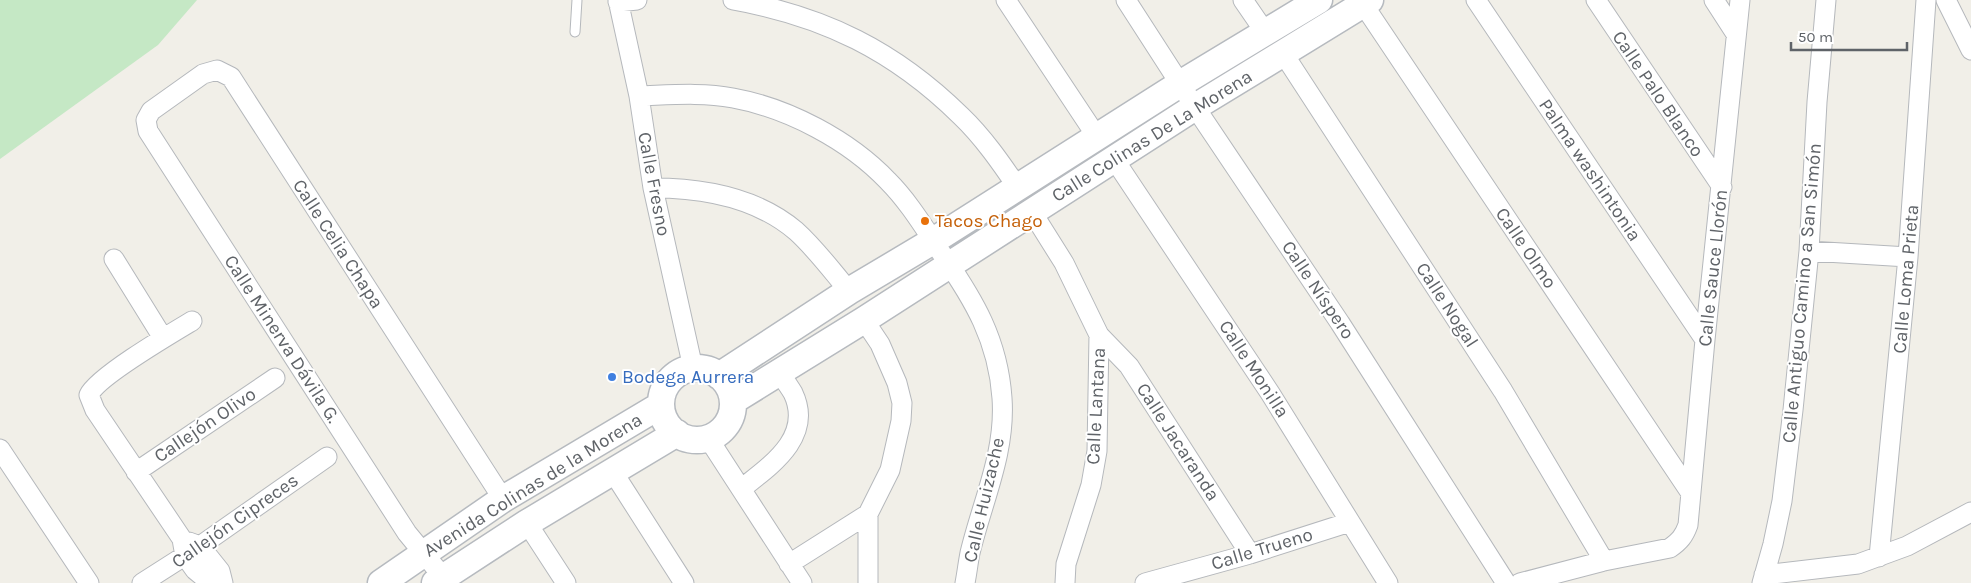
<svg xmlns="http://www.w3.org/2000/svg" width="1971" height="583" viewBox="0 0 1971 583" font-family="Karla,sans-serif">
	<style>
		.green { fill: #c5e8c5 }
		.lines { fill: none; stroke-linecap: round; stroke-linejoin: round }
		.lane-casing { stroke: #b5b8bc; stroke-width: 11 }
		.street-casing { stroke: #b5b8bc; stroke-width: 21 }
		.secondary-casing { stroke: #b6babf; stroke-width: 29 }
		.lane { stroke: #fff; stroke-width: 9 }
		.street { stroke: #fff; stroke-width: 19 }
		.secondary { stroke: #fff; stroke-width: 26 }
		.food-dot { fill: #e8710a; stroke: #fff; stroke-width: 2 }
		.shop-dot { fill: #3f7fe0; stroke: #fff; stroke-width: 2 }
		.labels { text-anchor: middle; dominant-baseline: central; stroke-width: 4; stroke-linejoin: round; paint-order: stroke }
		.street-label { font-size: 19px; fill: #5f6368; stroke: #fff }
		.food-label { font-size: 19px; fill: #c56008; stroke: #fff; text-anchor: start }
		.shop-label { font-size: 19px; fill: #366cbe; stroke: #fff; text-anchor: start }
	</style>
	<rect width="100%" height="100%" fill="#f1efe8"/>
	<path class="green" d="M 0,0 L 197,0 L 158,45 L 0,159 Z"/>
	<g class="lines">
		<g class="lane-casing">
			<path id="lane" d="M 575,32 L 577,0"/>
		</g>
		<g class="street-casing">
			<path id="street" d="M 618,0 L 639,96 L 653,188 L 693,368
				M 733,0 C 824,16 895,51 961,116 C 983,137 1001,163 1018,188
				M 1006,0 L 1097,137
				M 1126,0 L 1195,107 L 1340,323 L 1506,583
				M 1243,0 L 1265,32
				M 1476,0 L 1705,340
				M 1596,0 L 1722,187
				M 1714,0 L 1736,34
				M 1946,0 L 1971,50
				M 618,2 L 637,0
				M 1363,4 L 1690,492
				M 1283,53 L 1503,391 L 1604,561
				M 639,96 C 670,95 702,92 733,98 C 788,108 849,140 888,181 C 909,202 925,229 942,254 C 974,300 998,340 1002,398 C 1006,453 982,502 970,553 C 968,563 967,573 965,583
				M 1114,159 L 1270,393 L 1388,583
				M 653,188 C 703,188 756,197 796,231 C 816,249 832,271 849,291
				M 1032,212 L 1064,263 L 1099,335 L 1097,451 L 1091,485 L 1066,564 L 1065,583
				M 1809,251 L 1908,257
				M 114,259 L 163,338
				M 864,320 L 880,344 L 897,383 L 902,403 L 901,421 L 890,470 L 868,514 L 868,583
				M 192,321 C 172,333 97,377 89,395 L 95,410 L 182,539 L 185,556 L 195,570 L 211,583
				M 1099,335 L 1129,366 L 1250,554
				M 708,438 L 802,583
				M 0,449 L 89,583
				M 136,472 L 275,378
				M 613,472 L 684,583
				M 741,489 C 770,466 814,437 793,393 C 789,386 783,378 778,371
				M 527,523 L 566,583
				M 189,542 L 200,546 L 220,571 L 223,583
				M 1879,557 L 1908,257 L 1926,0
				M 789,564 L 868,514
				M 1764,575 L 1858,564 L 1907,546 L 1971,512
				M 142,583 L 200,546 L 327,457
				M 448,583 L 407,533 L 148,131 L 146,120 L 151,111 L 203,74 L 217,70 L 231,77 L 503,499
				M 1145,583 L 1250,554 L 1350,522
				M 1520,583 L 1604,561 L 1670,548 C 1680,541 1684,536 1688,525 L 1705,340 L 1740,0
				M 1762,583 L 1773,544 L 1782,501 L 1793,410 L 1809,251 L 1817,102 L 1826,0"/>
		</g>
		<g class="secondary-casing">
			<path id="secondary" d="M661 404a36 36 0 1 1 72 0a36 36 0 1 1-72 0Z
				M 719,376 L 849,291 L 933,241 L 1180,84 L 1319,0
				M 733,401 L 864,320 L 1195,107 L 1370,0
				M 381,583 L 503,499 L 661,405
				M 435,583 L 527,523 L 677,433"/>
		</g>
		<use href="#lane" class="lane"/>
		<use href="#street" class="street"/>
		<use href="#secondary" class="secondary"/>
	</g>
	<circle class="food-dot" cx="925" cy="221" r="5"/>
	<circle class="shop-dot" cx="612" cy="377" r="5"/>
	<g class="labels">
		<g class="street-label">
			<text transform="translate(1658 94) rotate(56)">Calle Palo Blanco</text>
			<text transform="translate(1152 136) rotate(-32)">Calle Colinas De La Morena</text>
			<text transform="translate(1590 170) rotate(56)">Palma washintonia</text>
			<text transform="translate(654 184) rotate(79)">Calle Fresno</text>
			<text transform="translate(338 244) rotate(57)">Calle Celia Chapa</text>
			<text transform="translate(1526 248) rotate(56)">Calle Olmo</text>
			<text transform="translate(1713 268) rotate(-84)">Calle Sauce Llorón</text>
			<text transform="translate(1906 279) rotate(-85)">Calle Loma Prieta</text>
			<text transform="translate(1318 290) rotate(56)">Calle Níspero</text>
			<text transform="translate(1802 293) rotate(-85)">Calle Antiguo Camino a San Simón</text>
			<text transform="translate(1447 305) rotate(57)">Calle Nogal</text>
			<text transform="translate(282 339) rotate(57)">Calle Minerva Dávila G.</text>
			<text transform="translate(1254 369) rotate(57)">Calle Monilla</text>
			<text transform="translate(1096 406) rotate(-87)">Calle Lantana</text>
			<text transform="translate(205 425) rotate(-34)">Callejón Olivo</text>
			<text transform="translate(1178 442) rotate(57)">Calle Jacaranda</text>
			<text transform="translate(533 485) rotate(-32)">Avenida Colinas de la Morena</text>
			<text transform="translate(984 500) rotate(-77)">Calle Huizache</text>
			<text transform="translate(235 521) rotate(-35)">Callejón Cipreces</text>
			<text transform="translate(1262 549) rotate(-17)">Calle Trueno</text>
		</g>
		<g class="food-label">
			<text x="935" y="221">Tacos Chago</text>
		</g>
		<g class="shop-label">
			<text x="622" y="377">Bodega Aurrera</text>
		</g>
	</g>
	<path d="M1791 42v8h116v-8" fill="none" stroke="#5f6368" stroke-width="2.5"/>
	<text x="1798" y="42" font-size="15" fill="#5f6368" stroke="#ffffff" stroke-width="4" paint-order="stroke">50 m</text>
</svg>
